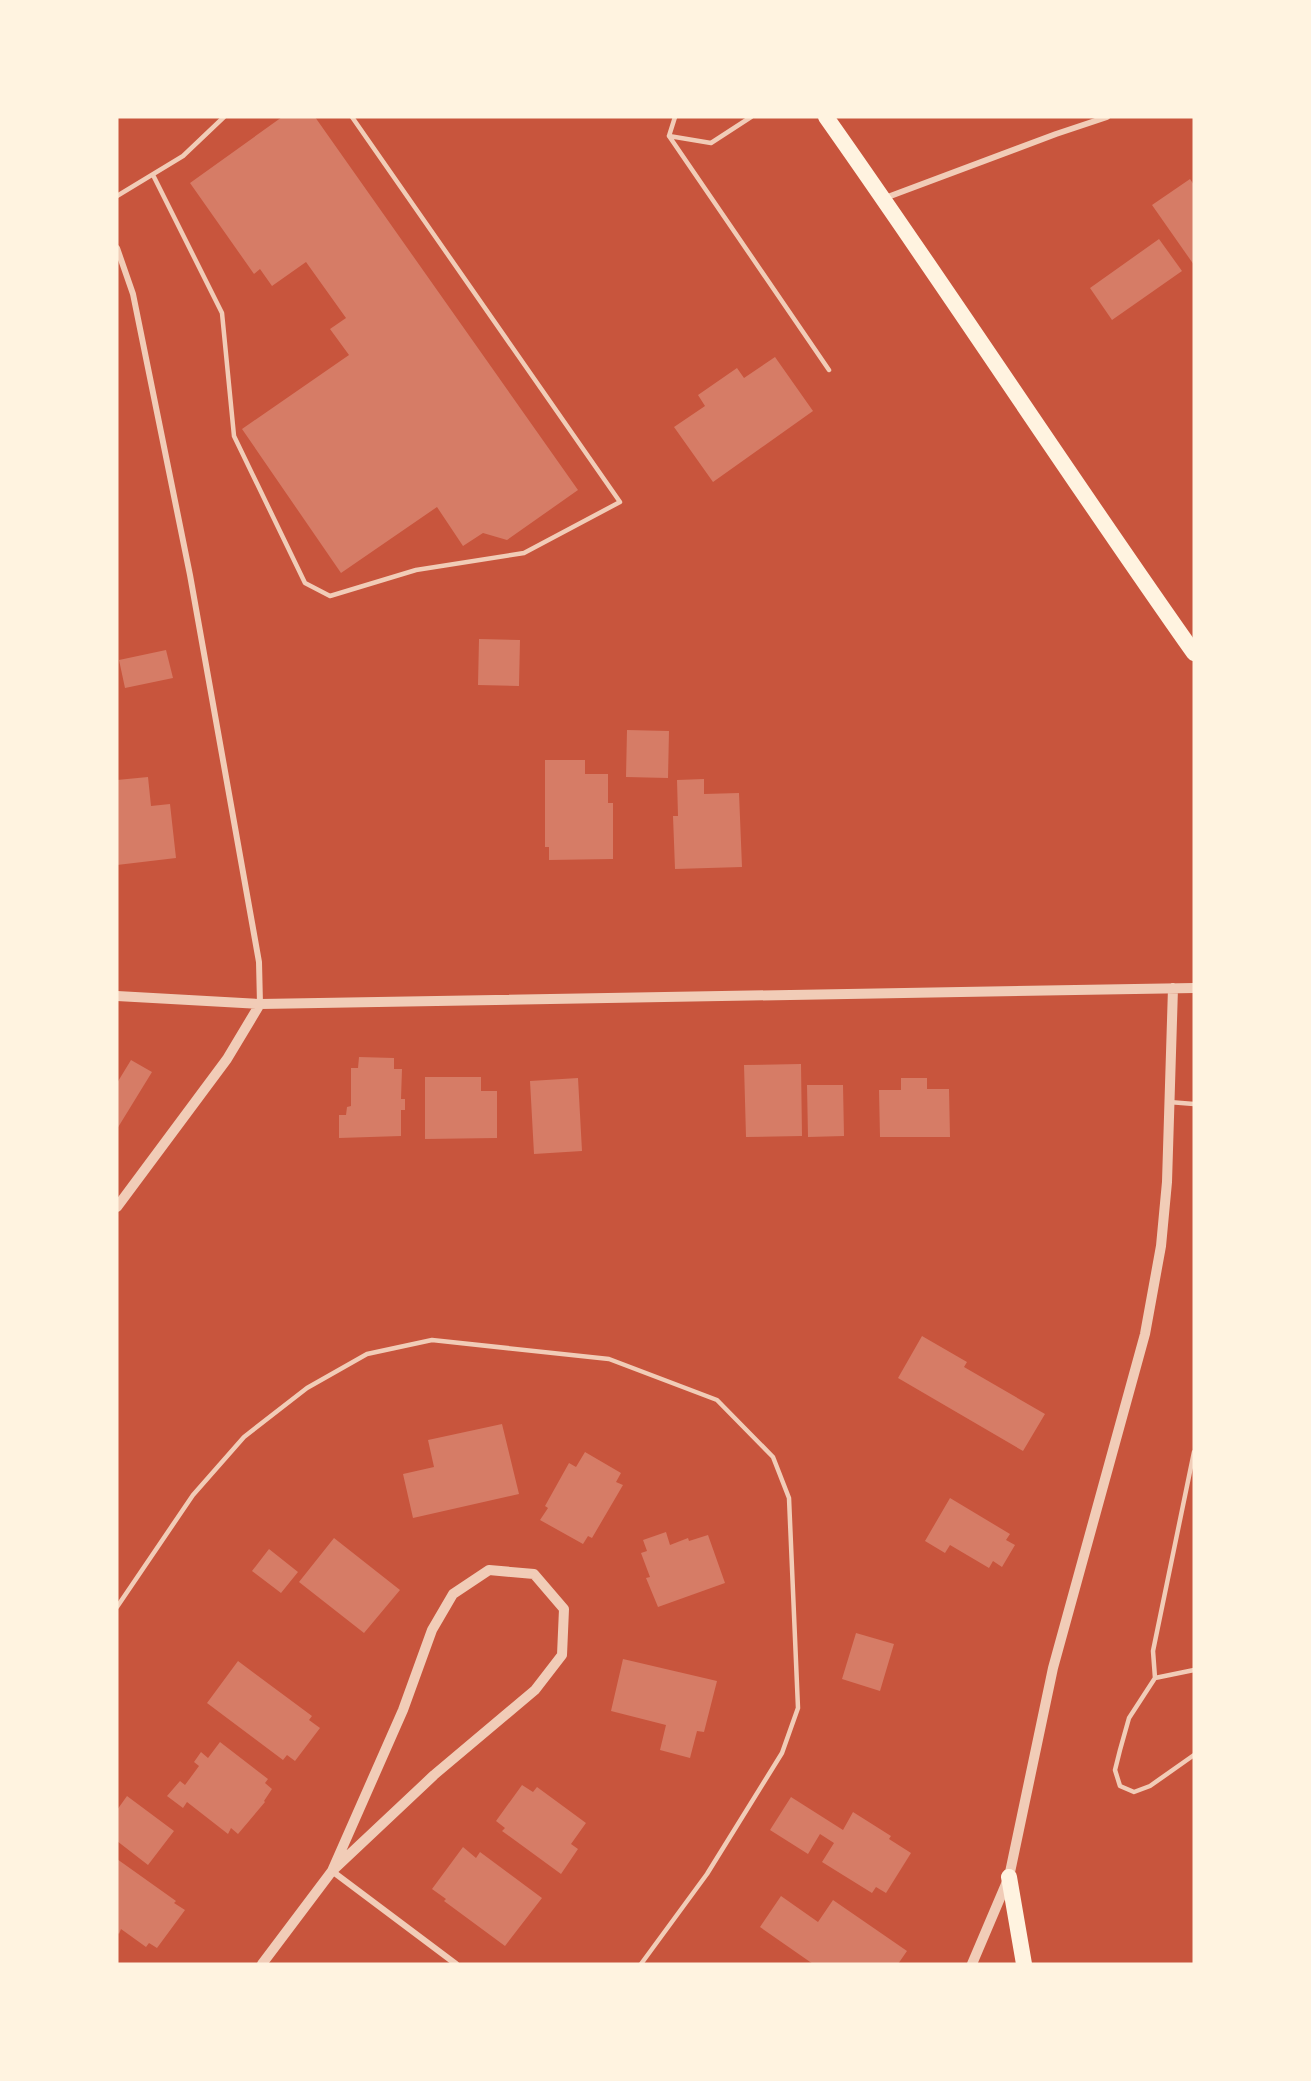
<svg xmlns="http://www.w3.org/2000/svg" width="1311" height="2081" viewBox="0 0 1311 2081" font-family="Montserrat,sans-serif">
	<style>
		.building { fill: #d67c66 }
		.lines { fill: none; stroke-linecap: round; stroke-linejoin: round }
		.service { stroke: #f1ccb7; stroke-width: 4.5 }
		.minor { stroke: #f1ccb7; stroke-width: 6 }
		.tertiary { stroke: #f1ccb7; stroke-width: 10 }
		.trunk { stroke: #fff3e0; stroke-width: 16 }
	</style>
	<rect width="100%" height="100%" fill="#c8553d"/>
	<path class="building" d="M 282,117 L 315,117 L 578,490 L 507,540 L 483,533 L 463,546 L 437,507 L 341,573 L 242,429 L 349,355 L 330,329 L 346,318 L 306,262 L 272,286 L 260,269 L 254,274 L 190,183 Z
		M 1190,179 L 1194,185 L 1194,265 L 1152,205 Z
		M 1159,239 L 1182,271 L 1112,320 L 1090,288 Z
		M 775,357 L 813,411 L 713,482 L 674,427 L 705,406 L 698,395 L 737,368 L 744,378 Z
		M 479,639 L 520,640 L 519,686 L 478,685 Z
		M 166,650 L 173,678 L 125,688 L 119,660 Z
		M 627,730 L 669,731 L 668,778 L 626,777 Z
		M 545,760 L 585,760 L 585,774 L 608,774 L 608,803 L 613,803 L 613,859 L 549,860 L 549,847 L 545,847 Z
		M 148,777 L 151,806 L 170,804 L 176,858 L 117,865 L 117,780 Z
		M 704,779 L 704,794 L 739,793 L 742,867 L 675,869 L 673,816 L 678,816 L 677,780 Z
		M 359,1057 L 394,1058 L 394,1069 L 402,1069 L 401,1099 L 405,1099 L 405,1110 L 401,1110 L 401,1136 L 339,1138 L 339,1115 L 346,1115 L 347,1107 L 351,1106 L 351,1068 L 358,1068 Z
		M 131,1060 L 152,1072 L 117,1129 L 117,1083 Z
		M 801,1064 L 802,1136 L 746,1137 L 744,1065 Z
		M 425,1077 L 481,1077 L 481,1091 L 497,1091 L 497,1138 L 425,1139 Z
		M 578,1078 L 582,1151 L 534,1154 L 530,1081 Z
		M 901,1078 L 927,1078 L 927,1089 L 949,1089 L 950,1137 L 880,1137 L 879,1090 L 901,1090 Z
		M 807,1085 L 843,1085 L 844,1136 L 808,1137 Z
		M 922,1336 L 967,1362 L 964,1367 L 1045,1414 L 1023,1451 L 898,1378 Z
		M 502,1424 L 519,1494 L 413,1518 L 403,1474 L 434,1467 L 428,1440 Z
		M 585,1452 L 621,1473 L 616,1482 L 623,1485 L 592,1538 L 588,1536 L 583,1544 L 540,1520 L 548,1508 L 545,1506 L 569,1463 L 576,1467 Z
		M 950,1498 L 1010,1534 L 1006,1540 L 1015,1545 L 1002,1567 L 993,1561 L 989,1568 L 950,1545 L 945,1553 L 925,1541 Z
		M 666,1532 L 670,1545 L 688,1538 L 689,1541 L 708,1535 L 725,1583 L 658,1607 L 646,1578 L 650,1577 L 641,1553 L 647,1551 L 643,1540 Z
		M 334,1538 L 400,1590 L 364,1633 L 299,1582 Z
		M 269,1549 L 298,1572 L 281,1593 L 252,1571 Z
		M 856,1633 L 894,1644 L 880,1691 L 842,1679 Z
		M 623,1659 L 717,1681 L 704,1732 L 697,1731 L 690,1758 L 660,1750 L 666,1725 L 611,1711 Z
		M 238,1661 L 312,1716 L 309,1720 L 320,1728 L 295,1761 L 287,1755 L 283,1760 L 207,1703 Z
		M 220,1742 L 268,1779 L 265,1783 L 272,1789 L 264,1801 L 265,1802 L 238,1834 L 231,1828 L 228,1834 L 187,1802 L 183,1808 L 167,1796 L 180,1781 L 185,1785 L 199,1766 L 194,1762 L 201,1752 L 208,1758 Z
		M 522,1785 L 533,1792 L 537,1787 L 586,1823 L 571,1844 L 578,1849 L 561,1874 L 502,1831 L 505,1828 L 496,1821 Z
		M 127,1796 L 174,1831 L 148,1865 L 117,1841 L 117,1810 Z
		M 791,1797 L 843,1830 L 853,1812 L 891,1836 L 889,1839 L 911,1853 L 886,1893 L 876,1887 L 872,1893 L 822,1862 L 834,1843 L 820,1834 L 808,1854 L 770,1830 Z
		M 463,1847 L 476,1858 L 480,1852 L 542,1898 L 505,1946 L 444,1901 L 446,1899 L 432,1889 Z
		M 117,1859 L 176,1901 L 174,1903 L 185,1910 L 157,1948 L 149,1943 L 146,1947 L 121,1929 L 119,1934 L 117,1932 Z
		M 781,1896 L 818,1922 L 833,1900 L 907,1951 L 898,1964 L 813,1964 L 760,1927 Z"/>
	<g class="lines">
		<path class="service" d="M 675,117 L 669,136 L 711,143 L 751,117
			M 669,136 L 829,370
			M 153,175 L 222,313 L 234,436 L 305,583 L 330,596 L 416,570 L 524,553 L 620,502 L 352,117
			M 117,196 L 183,156 L 224,117
			M 1169,1102 L 1194,1104
			M 1194,1452 L 1153,1651 L 1155,1678 L 1129,1718 L 1120,1750 L 1115,1770 L 1120,1786 L 1134,1792 L 1150,1786 L 1194,1755
			M 117,1607 L 193,1495 L 244,1437 L 307,1388 L 367,1354 L 432,1340 L 609,1359 L 717,1400 L 773,1457 L 789,1498 L 798,1708 L 782,1753 L 707,1874 L 641,1964
			M 1155,1678 L 1194,1670"/>
		<path class="minor" d="M 885,198 L 1056,134 L 1107,117
			M 117,248 L 133,294 L 190,575 L 259,962 L 260,1004
			M 332,1871 L 456,1964"/>
		<path class="tertiary" d="M 117,996 L 260,1004 L 1194,988
			M 117,1207 L 227,1059 L 260,1004
			M 262,1964 L 332,1871 L 434,1775 L 535,1690 L 562,1655 L 564,1609 L 534,1574 L 489,1570 L 453,1594 L 432,1630 L 403,1710 L 332,1871
			M 972,1964 L 1009,1877 L 1053,1668 L 1145,1334 L 1161,1246 L 1167,1182 L 1173,988"/>
		<path class="trunk" d="M 826,117 C 951,294 1069,476 1194,653
			M 1009,1877 L 1024,1964"/>
	</g>
	<rect width="1311" height="2081" fill="none" stroke="#fff3e0" stroke-width="237"/>
</svg>
